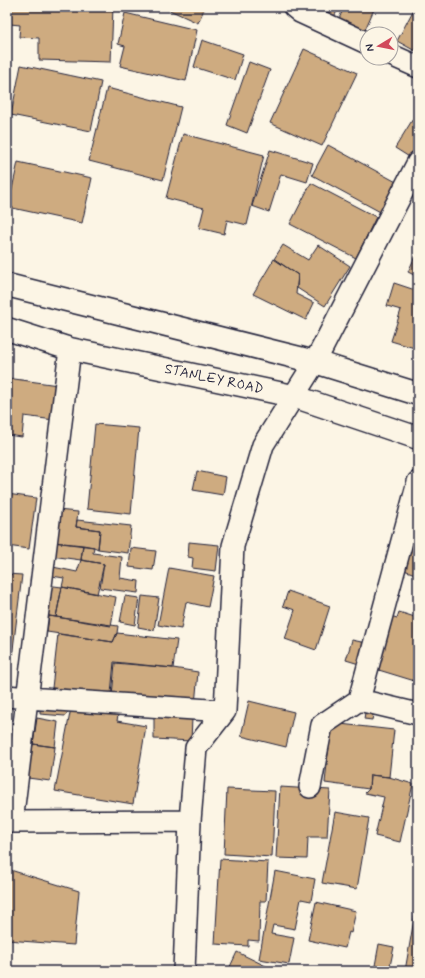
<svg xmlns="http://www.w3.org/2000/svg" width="425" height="978" viewBox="0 0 425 978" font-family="Mynerve,sans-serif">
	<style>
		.building { fill: #ceab80; stroke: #22223b }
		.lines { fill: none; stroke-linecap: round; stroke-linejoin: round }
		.street-casing { stroke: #22223b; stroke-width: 24 }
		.primary-casing { stroke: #22223b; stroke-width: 25 }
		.street { stroke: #fcf5e5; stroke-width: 21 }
		.primary { stroke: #fcf5e5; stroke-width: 22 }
		.labels { text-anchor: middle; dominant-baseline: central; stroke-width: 3; stroke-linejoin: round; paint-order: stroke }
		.street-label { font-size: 14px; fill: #22223b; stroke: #fcf5e5 }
	</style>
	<rect width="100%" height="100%" fill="#fcf5e5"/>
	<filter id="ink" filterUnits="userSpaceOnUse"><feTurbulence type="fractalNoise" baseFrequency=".025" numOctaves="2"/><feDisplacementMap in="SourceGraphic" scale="8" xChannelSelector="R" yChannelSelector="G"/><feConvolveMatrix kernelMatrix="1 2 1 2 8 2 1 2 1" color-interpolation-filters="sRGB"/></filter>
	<g filter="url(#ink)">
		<path class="building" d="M 10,7 L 113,7 L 111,62 L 39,60 L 39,38 L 19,37 L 20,25 L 10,24 Z
			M 163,7 L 205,7 L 198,23 Z
			M 295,7 L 339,7 L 330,25 Z
			M 344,7 L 375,7 L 364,32 L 338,21 Z
			M 415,7 L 418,7 L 418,49 L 417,52 L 397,41 Z
			M 125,13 L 197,30 L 186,81 L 120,66 L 125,46 L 118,44 Z
			M 202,40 L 243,54 L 235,80 L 194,67 Z
			M 304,49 L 357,73 L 322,146 L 270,123 Z
			M 249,62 L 270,70 L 247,133 L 227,125 Z
			M 21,65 L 101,82 L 91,131 L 11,115 Z
			M 107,88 L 181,107 L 163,180 L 89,161 Z
			M 416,114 L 418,115 L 418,154 L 414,160 L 395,148 Z
			M 183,134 L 264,155 L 247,225 L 227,220 L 224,234 L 199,228 L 204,208 L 166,198 Z
			M 328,145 L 400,184 L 384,214 L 312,175 Z
			M 270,150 L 313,163 L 307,182 L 281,174 L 269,212 L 252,206 Z
			M 18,162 L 92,178 L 82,223 L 8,207 Z
			M 311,183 L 376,217 L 356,258 L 290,224 Z
			M 283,245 L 308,260 L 318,245 L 350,266 L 325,306 L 297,288 L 298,275 L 274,259 Z
			M 418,250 L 418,277 L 408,272 Z
			M 274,259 L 298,275 L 296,294 L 314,303 L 306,320 L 253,294 Z
			M 394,283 L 418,291 L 418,349 L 391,341 L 401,310 L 387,306 Z
			M 7,378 L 58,385 L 54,420 L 24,416 L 22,437 L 7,435 Z
			M 95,424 L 139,428 L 131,514 L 87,509 Z
			M 197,471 L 226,477 L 223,495 L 193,490 Z
			M 7,494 L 36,498 L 29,549 L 7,546 Z
			M 57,510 L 78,512 L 76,527 L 100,530 L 98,549 L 94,547 L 53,542 Z
			M 77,520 L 131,526 L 128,553 L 98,549 L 100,530 L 76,527 Z
			M 418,524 L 418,575 L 404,570 Z
			M 53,542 L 83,545 L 81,560 L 51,556 Z
			M 189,542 L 219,545 L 216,571 L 192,568 L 193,558 L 188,557 Z
			M 83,545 L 94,547 L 93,553 L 122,557 L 120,578 L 139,581 L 138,593 L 100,588 L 104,564 L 81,560 Z
			M 131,548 L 156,551 L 153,570 L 129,567 Z
			M 81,560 L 104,564 L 97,594 L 62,587 L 64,578 L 46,575 L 48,566 L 77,572 Z
			M 169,568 L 214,576 L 208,607 L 186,602 L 181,629 L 158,625 Z
			M 7,574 L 22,575 L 10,674 L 7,674 Z
			M 46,585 L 62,587 L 56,617 L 49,616 L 44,613 Z
			M 62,587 L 116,597 L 111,626 L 56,617 Z
			M 288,591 L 330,606 L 316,650 L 285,639 L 295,610 L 283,606 Z
			M 125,596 L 139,598 L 135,625 L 120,622 Z
			M 142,596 L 159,598 L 154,630 L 138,627 Z
			M 376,611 L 397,618 L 399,612 L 418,618 L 418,682 L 346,660 L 352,640 L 366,643 Z
			M 49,616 L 118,626 L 117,633 L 113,642 L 47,632 Z
			M 117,633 L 177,640 L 173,668 L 114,662 L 111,694 L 52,688 L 58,634 L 113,642 Z
			M 115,663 L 173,668 L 198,672 L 195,705 L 112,696 Z
			M 367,699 L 382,716 L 373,715 L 372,720 L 364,719 Z
			M 249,701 L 294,712 L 286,747 L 241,736 Z
			M 40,706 L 71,708 L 65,716 L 40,714 Z
			M 71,708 L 119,709 L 117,721 L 146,726 L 133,804 L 55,791 Z
			M 154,716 L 192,718 L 191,741 L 154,739 Z
			M 37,718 L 58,722 L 55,747 L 33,744 Z
			M 331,723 L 394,730 L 389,777 L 370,775 L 369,789 L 325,783 Z
			M 33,744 L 55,747 L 50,781 L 28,778 Z
			M 370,775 L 389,777 L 413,784 L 400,842 L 375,836 L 384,797 L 365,793 L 369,789 Z
			M 280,787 L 330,790 L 327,837 L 308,837 L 307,859 L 276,858 Z
			M 227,789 L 275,791 L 272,857 L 224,854 Z
			M 335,812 L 369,818 L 357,889 L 322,883 Z
			M 220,859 L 268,862 L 266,901 L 260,901 L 259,941 L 248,940 L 248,946 L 215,944 Z
			M 7,869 L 79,891 L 74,945 L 7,940 Z
			M 275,871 L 315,879 L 311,901 L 301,899 L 295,929 L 273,925 L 271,934 L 294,938 L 289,964 L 259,959 Z
			M 316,902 L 356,911 L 351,933 L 349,932 L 345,948 L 308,940 Z
			M 417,902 L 418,971 L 405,971 Z
			M 379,944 L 394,947 L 389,971 L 374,971 Z
			M 237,952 L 276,971 L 228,971 Z"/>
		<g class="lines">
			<g class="street-casing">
				<path id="street" d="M 294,7 L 300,12 L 367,43
					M 391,55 L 418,67
					M 70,349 L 12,822 L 190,821
					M 418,482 L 359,700 L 418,714
					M 7,696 L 27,698 L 225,711
					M 310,787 L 322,725 L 359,700
					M 184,971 L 190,821 L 196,748 L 225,711 L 233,546 L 263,445 L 315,362 L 418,162"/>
			</g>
			<g class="primary-casing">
				<path id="primary" d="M 7,285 L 315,362 L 418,394
					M 7,329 L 70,349 L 293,396 L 418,438"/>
			</g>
			<use href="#street" class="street"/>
			<use href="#primary" class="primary"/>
		</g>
	</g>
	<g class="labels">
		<g class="street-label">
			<text transform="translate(214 379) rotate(12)">STANLEY ROAD</text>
		</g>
	</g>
	<rect width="425" height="978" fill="none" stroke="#fcf5e5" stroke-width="24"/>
	<rect x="12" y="12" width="401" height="954" fill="none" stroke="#22223b" stroke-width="1.5" filter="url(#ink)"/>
	<g transform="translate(379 46) rotate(260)"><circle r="19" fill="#fcf5e5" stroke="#a5a1a1"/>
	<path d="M0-3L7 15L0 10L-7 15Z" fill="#d1495b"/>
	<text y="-6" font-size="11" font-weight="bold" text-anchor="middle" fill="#22223b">N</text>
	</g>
</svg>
